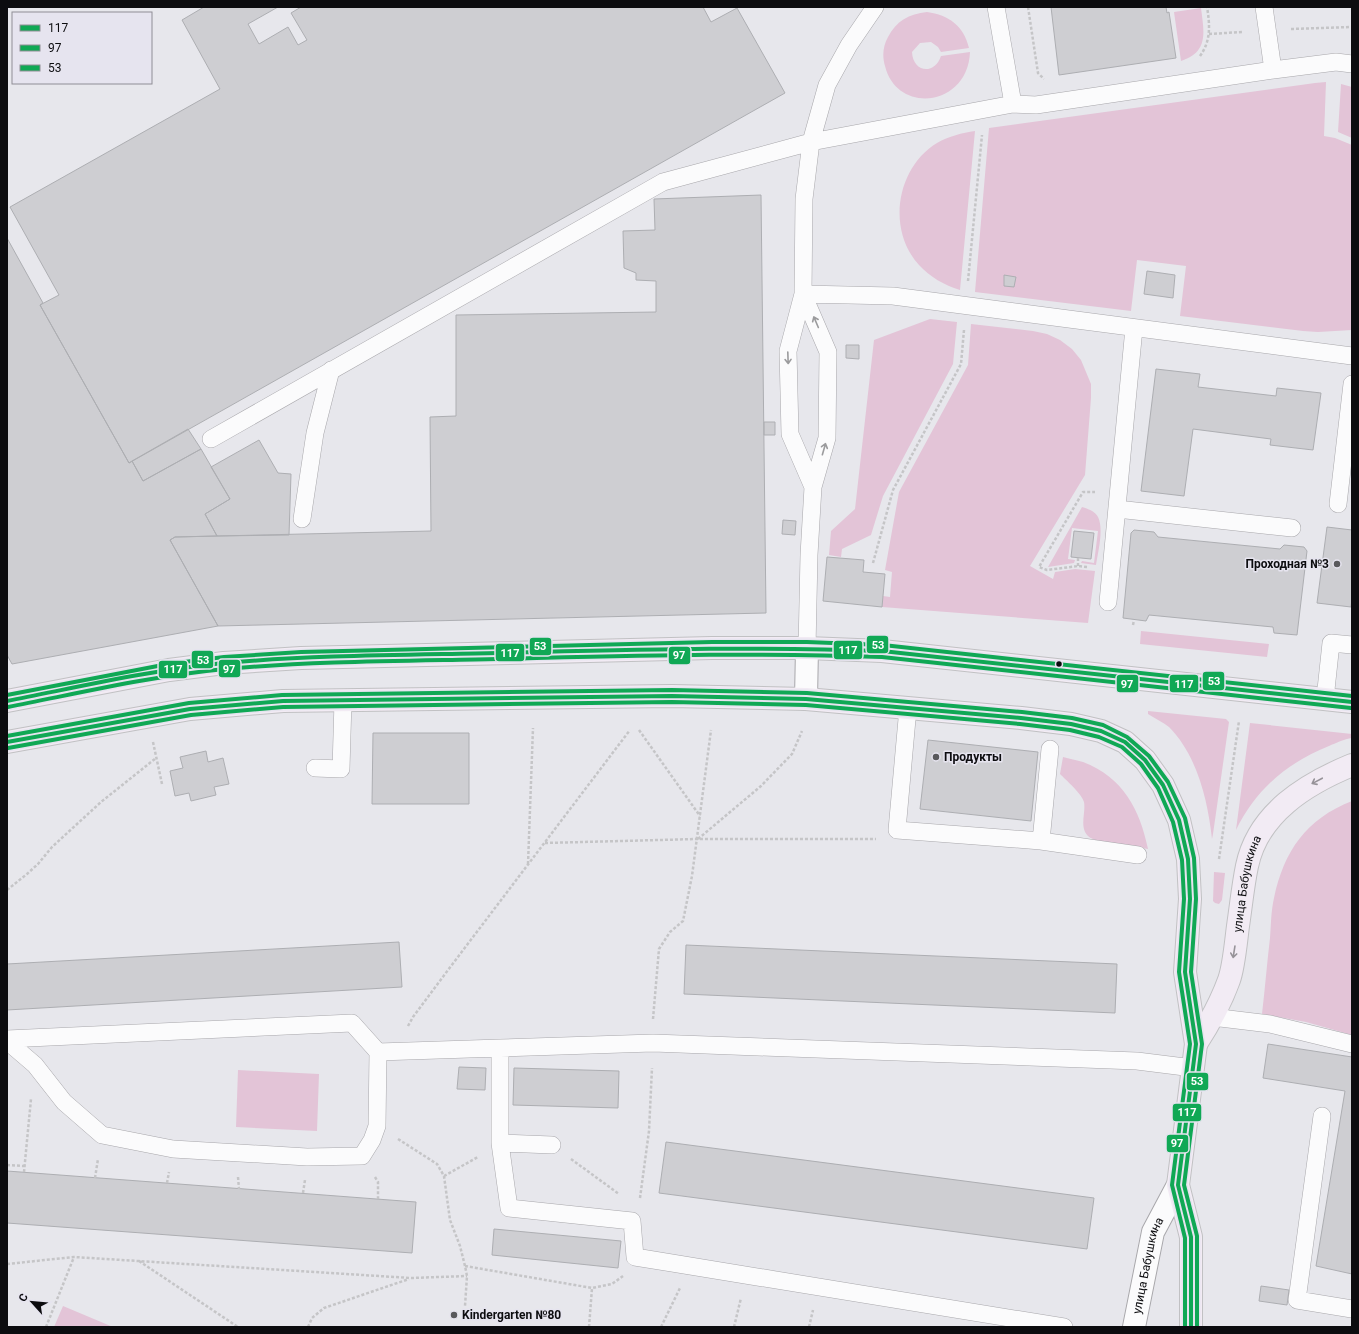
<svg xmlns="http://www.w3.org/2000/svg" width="1359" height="1334" viewBox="0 0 1359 1334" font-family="Roboto,sans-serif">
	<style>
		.green { fill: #e3c4d7 }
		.building { fill: #ceced2; stroke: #adaeb2 }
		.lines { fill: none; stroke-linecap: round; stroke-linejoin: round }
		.service-casing { stroke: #a8a7ab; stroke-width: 18 }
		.minor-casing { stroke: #a8a7ab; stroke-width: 24 }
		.secondary-casing { stroke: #a8a7ab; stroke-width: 24 }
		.primary-casing { stroke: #c1c1c3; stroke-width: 24 }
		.path { stroke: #c5c5c7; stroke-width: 2.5; stroke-dasharray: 3 2; stroke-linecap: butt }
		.service { stroke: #fbfbfc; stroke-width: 17 }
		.minor { stroke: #fbfbfc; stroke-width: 22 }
		.secondary { stroke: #fbfbfc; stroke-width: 22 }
		.primary { stroke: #f2ebf4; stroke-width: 22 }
		.bus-1-casing { stroke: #e6e4ef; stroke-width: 7 }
		.bus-2-casing { stroke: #e6e4ef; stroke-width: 7 }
		.bus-3-casing { stroke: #e6e4ef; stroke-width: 7 }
		.bus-1 { stroke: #10a855; stroke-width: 4 }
		.bus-2 { stroke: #10a855; stroke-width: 4 }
		.bus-3 { stroke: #10a855; stroke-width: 4 }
		.oneway { stroke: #9b9b9d }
		.oneway2 { stroke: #969298 }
		.poi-dot { fill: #59595c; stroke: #e6e4ef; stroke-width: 1.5 }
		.bus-dot { fill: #0c0c0f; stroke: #e6e4ef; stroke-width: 1.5 }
		.labels { text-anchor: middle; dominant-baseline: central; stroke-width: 3; stroke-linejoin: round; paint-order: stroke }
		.poi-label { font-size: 12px; font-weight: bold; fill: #0c0c0f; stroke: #e6e4ef; text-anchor: start }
		.street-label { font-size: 12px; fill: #0c0c0f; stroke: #e6e4ef }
		.line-badge { stroke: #e6e4ef; stroke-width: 1.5 }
		.badge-label { font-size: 11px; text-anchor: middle; font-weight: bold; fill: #fff }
	</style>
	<rect width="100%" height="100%" fill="#e7e7ec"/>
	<path class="green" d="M 1201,8 C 1204,32 1209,52 1181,61 L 1174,12 Z
		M 927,12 C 949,15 964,26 969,48 L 941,52 L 938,47 L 931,42 L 920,43 L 912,52 C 913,73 935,75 941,56 L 970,52 C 968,107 897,115 885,66 C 882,56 883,46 888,37 C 896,21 909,14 927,12 Z
		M 1326,82 L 1324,136 L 1335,138 L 1352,145 L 1352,330 L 1318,332 L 1303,331 L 1180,316 L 1186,266 L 1137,260 L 1131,311 L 975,292 L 989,128 L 1315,83 Z
		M 1341,84 L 1352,87 L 1352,138 L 1338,132 Z
		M 975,131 L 960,290 C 944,285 930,277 919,265 C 886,229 897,167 937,143 C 949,136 962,133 975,131 Z
		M 930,319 L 957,322 L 953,364 L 883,496 L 871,535 L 842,549 L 841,557 L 829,555 L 831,531 L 855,509 L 874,340 Z
		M 971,324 L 1033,331 L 1047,334 L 1060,340 L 1072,349 L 1081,360 L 1091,384 L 1091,398 L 1085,475 L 1030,566 L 1053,579 L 1055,572 L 1075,569 L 1095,571 L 1088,623 L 882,607 L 883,596 L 890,597 L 892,572 L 885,570 L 899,492 L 968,365 Z
		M 1082,507 C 1088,509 1095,511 1098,517 C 1104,529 1098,552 1096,565 L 1081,563 L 1082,561 L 1094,563 L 1098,531 L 1072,528 L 1068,559 L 1075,560 L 1074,563 L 1048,567 Z
		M 1141,631 L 1269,644 L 1267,657 L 1140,644 Z
		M 1148,711 L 1226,719 L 1229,722 L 1213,834 L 1212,839 C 1208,801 1197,755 1169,727 C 1163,722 1154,718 1148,714 Z
		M 1250,723 L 1352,734 L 1352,738 C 1344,739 1336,743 1329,746 C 1287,763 1256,789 1236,830 Z
		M 1063,757 C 1069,759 1077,760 1083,762 C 1123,777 1140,810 1148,849 C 1135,847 1096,844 1088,836 C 1079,827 1086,813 1084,802 C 1082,794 1066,780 1060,774 Z
		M 1352,801 L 1352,1035 L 1306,1022 L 1262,1014 C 1265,988 1267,963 1270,938 C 1271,925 1271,911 1274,898 C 1284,851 1306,819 1352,801 Z
		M 1214,872 L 1225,873 L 1222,900 L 1219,904 L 1215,903 L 1213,901 Z
		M 238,1070 L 319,1074 L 317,1131 L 236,1127 Z
		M 63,1306 L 113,1327 L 54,1327 Z"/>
	<path class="building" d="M 204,7 L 278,7 L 248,24 L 259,44 L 288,27 L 298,45 L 307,40 L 291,13 L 301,7 L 703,7 L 711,22 L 737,8 L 785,93 L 129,463 L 40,305 L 59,295 L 10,207 L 220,89 L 182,20 Z
		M 1051,7 L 1166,7 L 1167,13 L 1169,12 L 1176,58 L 1059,75 Z
		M 761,195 L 766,613 L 218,626 L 170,540 L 175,537 L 431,531 L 430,417 L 456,416 L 456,315 L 656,312 L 656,281 L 636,280 L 636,273 L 624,268 L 623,231 L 655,230 L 654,199 Z
		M 7,238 L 43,303 L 40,305 L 129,463 L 132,461 L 143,481 L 201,449 L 230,499 L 205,514 L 217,536 L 175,537 L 170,540 L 218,626 L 12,664 L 7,655 Z
		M 1147,271 L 1175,275 L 1173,298 L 1144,294 Z
		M 1004,275 L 1016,277 L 1014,287 L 1004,286 Z
		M 846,345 L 859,345 L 859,359 L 846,358 Z
		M 1156,369 L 1200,374 L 1198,387 L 1276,396 L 1277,388 L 1321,393 L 1313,450 L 1270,445 L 1271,439 L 1193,429 L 1184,496 L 1141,491 Z
		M 764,422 L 775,422 L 775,435 L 764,435 Z
		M 188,429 L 201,449 L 143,481 L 132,461 Z
		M 259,440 L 278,473 L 291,474 L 289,535 L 217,536 L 205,514 L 230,499 L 211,467 Z
		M 783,520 L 796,521 L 795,535 L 782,534 Z
		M 1327,527 L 1352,530 L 1352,599 L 1351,607 L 1317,603 Z
		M 1134,530 L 1154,532 L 1158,537 L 1280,549 L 1284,545 L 1304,547 L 1307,551 L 1297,635 L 1274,633 L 1273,627 L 1149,615 L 1146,621 L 1123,618 L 1131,533 Z
		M 1074,531 L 1094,533 L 1091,559 L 1071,557 Z
		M 827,557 L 864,560 L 863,572 L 885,574 L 882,607 L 823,601 Z
		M 373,733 L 469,733 L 469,804 L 372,804 Z
		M 928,740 L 1038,752 L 1031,821 L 920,809 Z
		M 206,751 L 208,762 L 223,758 L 229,784 L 214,787 L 216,795 L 191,801 L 189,793 L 175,796 L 170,771 L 183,768 L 180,757 Z
		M 399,942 L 402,987 L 7,1010 L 7,964 Z
		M 686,945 L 1117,964 L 1115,1013 L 684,994 Z
		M 1268,1044 L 1352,1057 L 1352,1274 L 1316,1266 L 1345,1091 L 1263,1078 Z
		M 459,1067 L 486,1068 L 485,1090 L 457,1089 Z
		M 514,1068 L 619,1071 L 618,1108 L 513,1105 Z
		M 666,1142 L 1094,1198 L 1087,1249 L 659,1193 Z
		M 7,1171 L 416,1202 L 412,1253 L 7,1223 Z
		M 494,1229 L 621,1241 L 618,1268 L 492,1255 Z
		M 1261,1286 L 1289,1290 L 1287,1305 L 1259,1301 Z"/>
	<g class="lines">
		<g class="service-casing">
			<path id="service" d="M 996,7 L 1013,104
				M 1264,7 L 1273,70
				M 803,294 L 893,296 L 1352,356
				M 803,294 L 828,352 L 827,438 L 813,487 L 809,555 L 807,648
				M 211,439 L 663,182 L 811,142 L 1013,104 L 1036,105 L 1273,70 L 1336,62 L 1352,64
				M 813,487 L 790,434 L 788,351 L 803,294 L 804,199 L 811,142 L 827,85 L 849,45 L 875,7
				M 1338,504 L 1352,384
				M 1117,509 L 1292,528
				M 302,519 L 315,433 L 331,370
				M 1108,602 L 1134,328
				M 1325,699 L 1331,643 L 1352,645
				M 908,708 L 897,830 L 1041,841
				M 1050,749 L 1041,841 L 1138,855
				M 315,768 L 341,769 L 343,701
				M 1212,1017 L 1270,1024 L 1352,1044
				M 7,1039 L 352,1023 L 378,1052 L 500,1048 L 500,1143 L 509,1208 L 632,1221 L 635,1257 L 1064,1327
				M 7,1041 L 35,1065 L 64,1102 L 102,1135 L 173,1149 L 307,1157 L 362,1156 L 372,1140 L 377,1126 L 378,1052
				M 500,1048 L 653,1043 L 1137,1061 L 1193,1068
				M 1322,1116 L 1297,1300 L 1352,1309
				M 500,1143 L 552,1145"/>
		</g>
		<g class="minor-casing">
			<path id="minor" d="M 806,699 L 807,648"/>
		</g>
		<g class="secondary-casing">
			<g id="secondary">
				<path id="s1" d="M 1134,1327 L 1153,1232 L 1178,1185"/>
			</g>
		</g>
		<g class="primary-casing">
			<g id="primary">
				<path d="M 7,701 L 169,670 L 224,663 L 301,658 L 712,648 L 807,648 L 882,651 L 1352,702"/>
				<path d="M 7,742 L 190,709 L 283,701 L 672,696 L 806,699 L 1021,718 L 1071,724 L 1101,731 L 1125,742 L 1145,760 L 1163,785 L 1179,820 L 1188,859 L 1190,899 L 1185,972 L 1196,1044 L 1178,1185 L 1191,1237 L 1191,1327"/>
				<path id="s2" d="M 1196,1044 C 1209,1024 1221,1002 1229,980 C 1234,966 1236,941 1238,926 C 1241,906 1243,885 1247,866 C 1258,813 1306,784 1352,765"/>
			</g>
		</g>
		<path class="path" d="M 1028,7 L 1038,73 L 1044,79
			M 1291,29 L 1352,27
			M 1209,34 L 1242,32
			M 1200,56 C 1211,41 1210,25 1207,7
			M 968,281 L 982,135
			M 873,563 L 893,490 L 961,364 L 964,330
			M 1078,566 L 1078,557
			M 1087,567 L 1078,566 L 1047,570 L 1039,567 L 1083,492 L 1095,492
			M 1133,625 L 1134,620
			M 639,730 L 700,816
			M 153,742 L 162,784
			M 698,839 L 761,786 L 792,754 L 802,731
			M 545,843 L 697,839 L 876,839
			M 1219,859 L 1239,721
			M 528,864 L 533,728
			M 7,890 L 27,874 L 38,864 L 52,847 L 101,802 L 156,758
			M 653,1019 L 659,949 L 670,932 L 683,921 L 692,876 L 711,730
			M 408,1026 L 413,1017 L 448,970 L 630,730
			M 398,1139 L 437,1164 L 444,1176 L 450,1220 L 460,1246 L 465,1266 L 467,1276 L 465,1306
			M 571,1159 L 619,1194
			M 7,1165 L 24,1166
			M 24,1172 L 31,1099
			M 444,1176 L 478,1157
			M 238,1177 L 239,1189
			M 375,1177 L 378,1182 L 378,1199
			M 95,1178 L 98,1159
			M 167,1183 L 169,1172
			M 303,1193 L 305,1180
			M 640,1198 L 649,1131 L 652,1068
			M 139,1261 L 238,1327
			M 7,1264 L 74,1257 L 411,1278 L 467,1276
			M 465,1266 L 592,1288 L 612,1284 L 623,1276
			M 46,1327 L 74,1257
			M 308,1327 L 312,1318 L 324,1308 L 409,1279
			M 589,1327 L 592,1288
			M 661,1327 L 680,1288
			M 734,1327 L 741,1298
			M 809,1327 L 813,1310"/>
		<use href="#service" class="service"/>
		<use href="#minor" class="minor"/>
		<use href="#secondary" class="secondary"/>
		<use href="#primary" class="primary"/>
		<g class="bus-1-casing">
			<path id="bus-1" d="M 7,701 C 79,687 151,670 224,663 C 315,655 407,655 498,653 C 626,650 754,646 882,651 L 1352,702
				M 7,742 L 190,709 L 283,701 L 672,696 L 806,699 L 1021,718 L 1071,724 L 1101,731 L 1125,742 L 1145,760 L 1163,785 L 1179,820 L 1188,859 L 1190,899 L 1185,972 L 1196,1044 L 1178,1185 L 1191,1237 L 1191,1327"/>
		</g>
		<g class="bus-2-casing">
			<path id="bus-2" d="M 8,707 C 80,693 152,676 225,669 C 316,661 407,661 498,659 C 626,656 754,652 882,657 L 1351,708
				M 8,748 L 191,715 L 283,707 L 672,702 L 806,705 L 1020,724 L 1070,730 L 1099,737 L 1122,747 L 1141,764 L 1158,788 L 1173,822 L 1182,860 L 1184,899 L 1179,972 L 1190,1044 L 1172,1185 L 1185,1238 L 1185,1327"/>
		</g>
		<g class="bus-3-casing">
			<path id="bus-3" d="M 7,695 L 168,664 L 224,657 L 301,652 L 712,642 L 807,642 L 883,645 L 1352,696
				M 7,736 L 189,703 L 282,695 L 672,690 L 807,693 L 1022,712 L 1072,718 L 1103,725 L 1127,737 L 1149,756 L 1168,782 L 1185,818 L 1194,858 L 1196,899 L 1191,972 L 1202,1044 L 1184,1185 L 1197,1236 L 1197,1327"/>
		</g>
		<use href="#bus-1" class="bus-1"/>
		<use href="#bus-2" class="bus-2"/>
		<use href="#bus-3" class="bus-3"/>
	</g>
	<defs><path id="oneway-shaft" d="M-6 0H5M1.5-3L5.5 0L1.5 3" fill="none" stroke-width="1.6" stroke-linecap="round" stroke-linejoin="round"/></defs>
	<g class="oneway">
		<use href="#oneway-shaft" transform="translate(816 322) rotate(-113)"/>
		<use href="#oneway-shaft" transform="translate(788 358) rotate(88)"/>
		<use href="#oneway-shaft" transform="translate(824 449) rotate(-74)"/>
	</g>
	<g class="oneway2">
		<use href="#oneway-shaft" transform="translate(1317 781) rotate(152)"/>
		<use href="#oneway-shaft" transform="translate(1234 952) rotate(99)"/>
	</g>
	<g class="poi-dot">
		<circle cx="1337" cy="564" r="4"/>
		<circle cx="936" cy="757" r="4"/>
		<circle cx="454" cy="1315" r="4"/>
	</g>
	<circle class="bus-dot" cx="1059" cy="664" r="3.5"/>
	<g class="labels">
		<g class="poi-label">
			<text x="1329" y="564" text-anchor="end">Проходная №3</text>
			<text x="944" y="757">Продукты</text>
			<text x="462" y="1315">Kindergarten №80</text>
		</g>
		<g class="street-label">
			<text stroke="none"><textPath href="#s2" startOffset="170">улица Бабушкина</textPath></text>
			<text stroke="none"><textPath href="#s1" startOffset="63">улица Бабушкина</textPath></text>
		</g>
	</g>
	<g class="line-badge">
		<rect x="866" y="635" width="23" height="19" rx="4" fill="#10a855"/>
		<rect x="529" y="637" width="23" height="19" rx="4" fill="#10a855"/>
		<rect x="833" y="640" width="30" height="20" rx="4" fill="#10a855"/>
		<rect x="495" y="643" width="30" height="19" rx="4" fill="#10a855"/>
		<rect x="668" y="646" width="23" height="19" rx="4" fill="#10a855"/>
		<rect x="191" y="650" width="23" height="19" rx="4" fill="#10a855"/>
		<rect x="218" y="659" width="23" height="19" rx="4" fill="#10a855"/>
		<rect x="158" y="660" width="30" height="19" rx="4" fill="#10a855"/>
		<rect x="1202" y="671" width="23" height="20" rx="4" fill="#10a855"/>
		<rect x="1116" y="674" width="23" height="19" rx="4" fill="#10a855"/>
		<rect x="1169" y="674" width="30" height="19" rx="4" fill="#10a855"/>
		<rect x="1186" y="1072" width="23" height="19" rx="4" fill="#10a855"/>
		<rect x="1172" y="1103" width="30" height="19" rx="4" fill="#10a855"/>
		<rect x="1166" y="1134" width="23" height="19" rx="4" fill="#10a855"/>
	</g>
	<g class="badge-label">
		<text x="878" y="649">53</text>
		<text x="540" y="650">53</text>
		<text x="848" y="654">117</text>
		<text x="510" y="657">117</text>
		<text x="679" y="659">97</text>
		<text x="203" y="664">53</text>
		<text x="229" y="673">97</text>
		<text x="173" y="673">117</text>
		<text x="1214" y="685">53</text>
		<text x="1127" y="688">97</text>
		<text x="1184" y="688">117</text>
		<text x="1197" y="1085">53</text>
		<text x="1187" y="1116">117</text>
		<text x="1177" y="1147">97</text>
	</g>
	<rect width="1359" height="1334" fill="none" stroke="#0c0c0f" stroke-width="16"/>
	<rect x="12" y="12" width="140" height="72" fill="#e6e4ef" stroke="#8f8e95"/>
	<rect x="20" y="25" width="20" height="6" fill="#10a855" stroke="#8f8e95"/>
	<text x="48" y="32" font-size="12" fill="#0c0c0f">117</text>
	<rect x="20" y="45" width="20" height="6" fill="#10a855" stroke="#8f8e95"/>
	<text x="48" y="52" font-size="12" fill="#0c0c0f">97</text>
	<rect x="20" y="65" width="20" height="6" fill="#10a855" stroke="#8f8e95"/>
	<text x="48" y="72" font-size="12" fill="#0c0c0f">53</text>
	<g transform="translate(32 1302) rotate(297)" stroke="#e6e4ef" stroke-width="3" paint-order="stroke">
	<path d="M0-3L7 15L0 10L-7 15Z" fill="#0c0c0f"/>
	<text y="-6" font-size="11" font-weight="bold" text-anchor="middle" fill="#0c0c0f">С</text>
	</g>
</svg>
